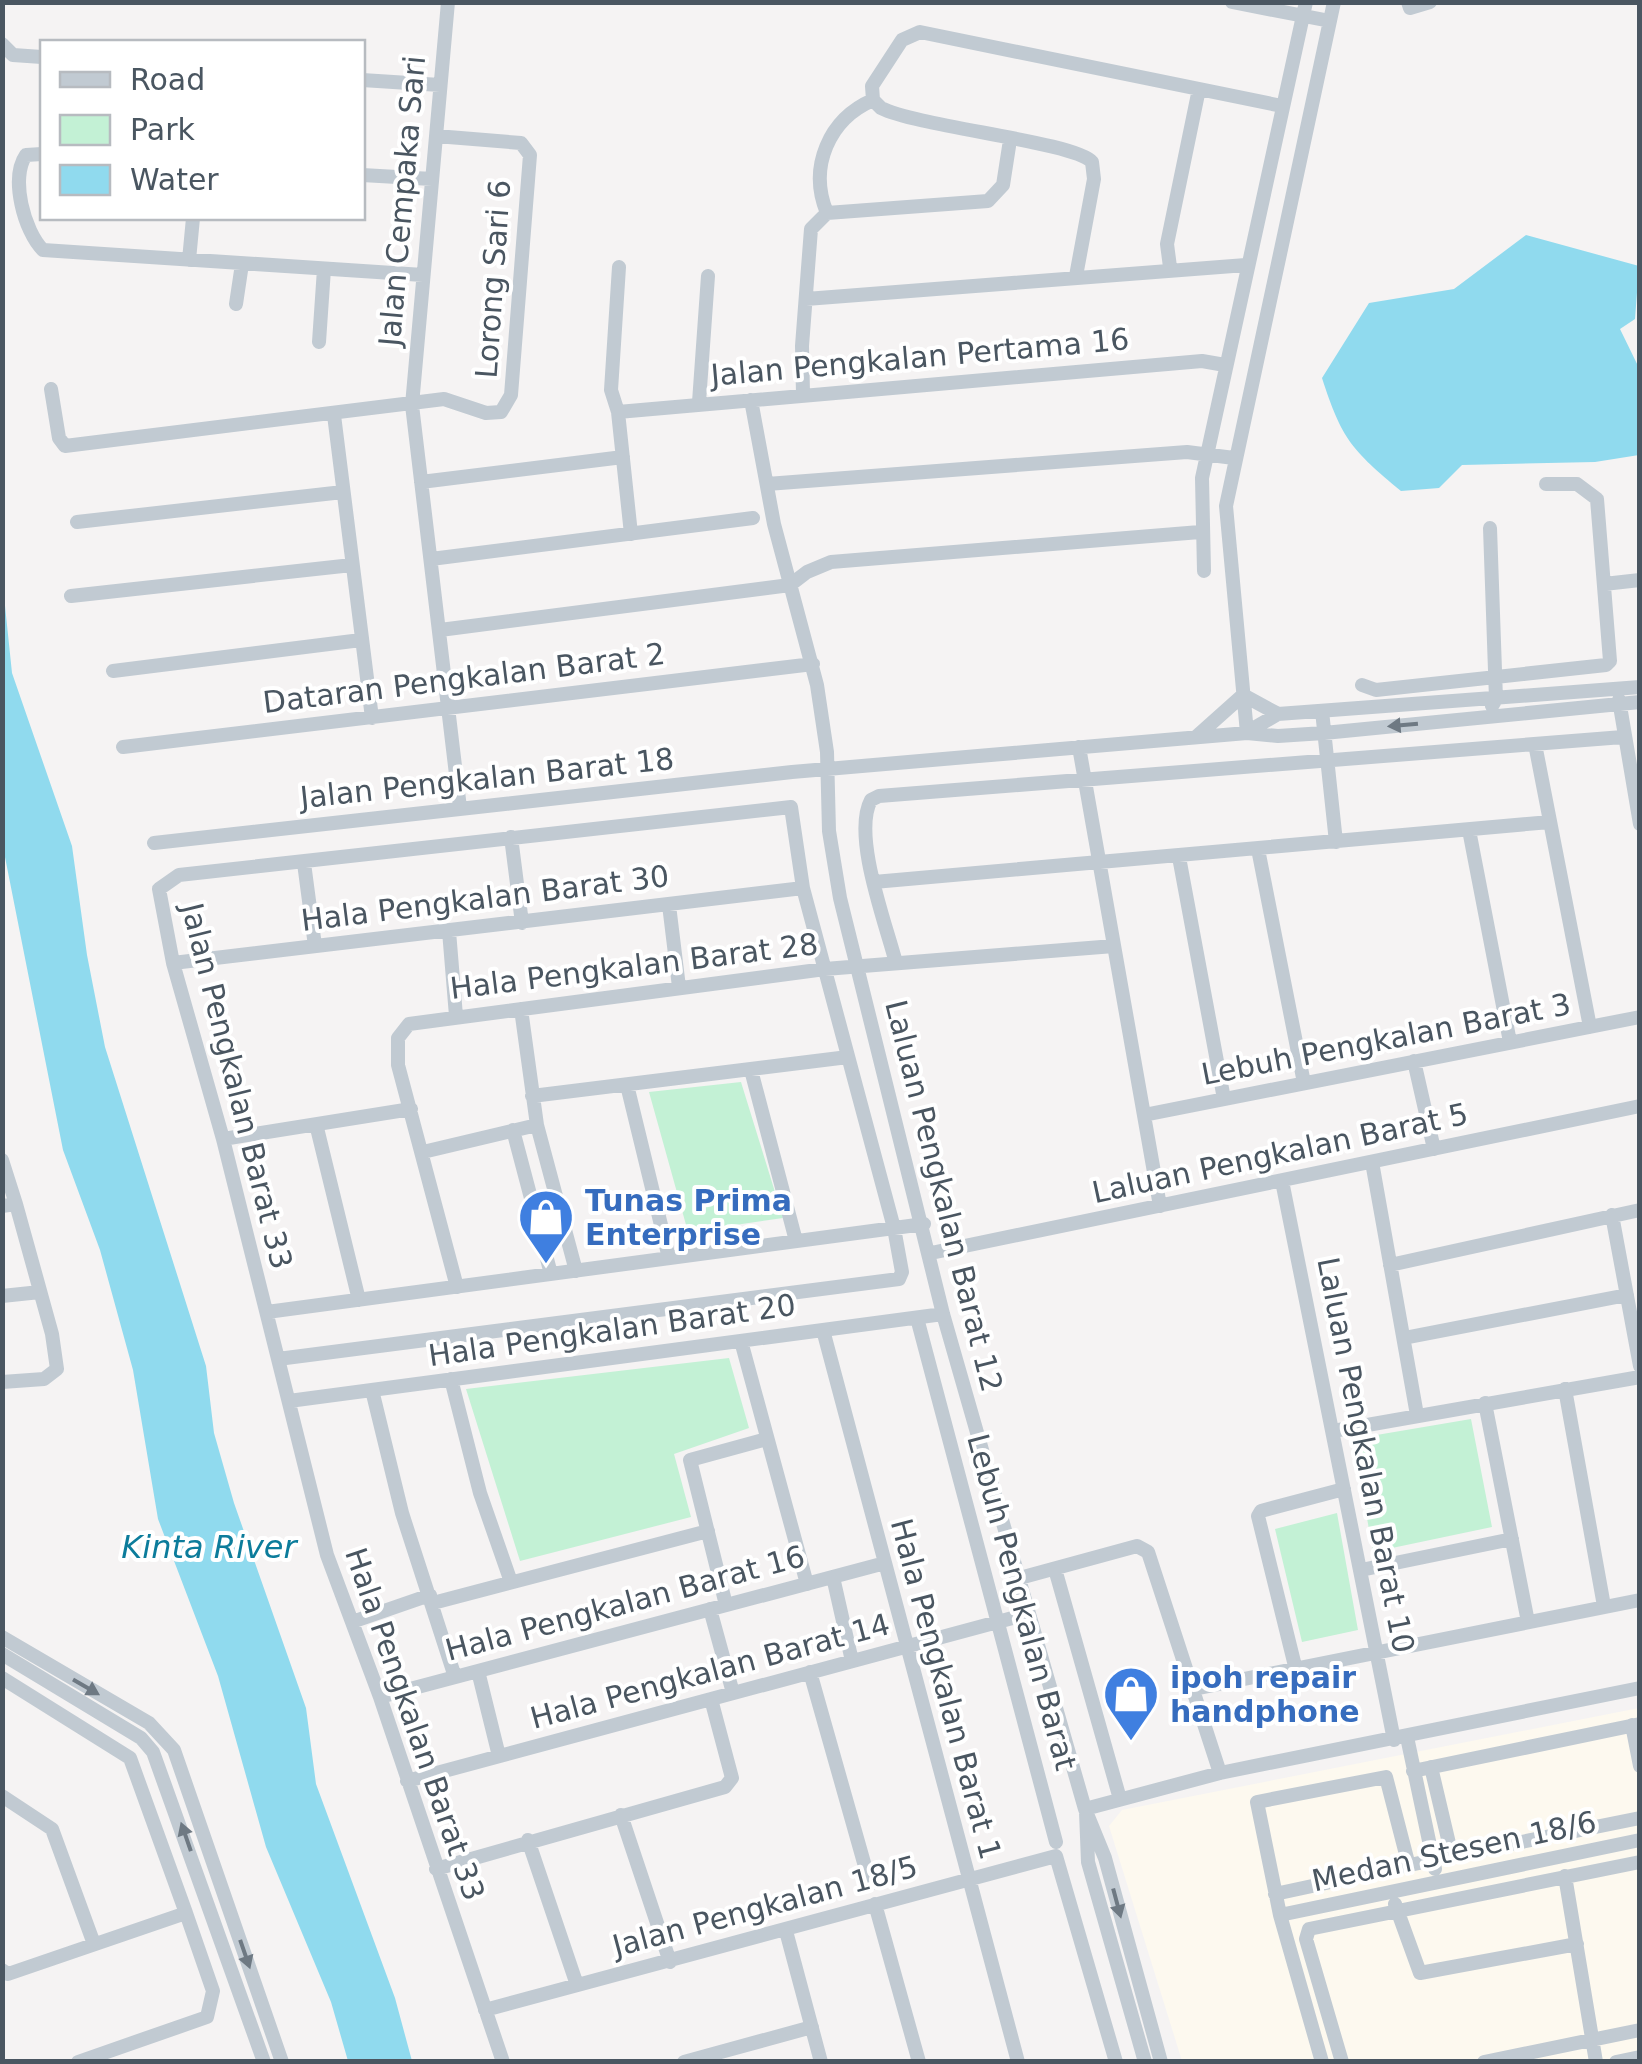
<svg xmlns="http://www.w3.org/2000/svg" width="1642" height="2064" viewBox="0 0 1642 2064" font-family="'DejaVu Sans',sans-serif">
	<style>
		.commercial { fill: #fdf9ef }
		.green { fill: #c3f1d5 }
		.water { fill: #90daee }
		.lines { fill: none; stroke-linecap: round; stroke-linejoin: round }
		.minor { stroke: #c1cad2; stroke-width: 14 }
		.oneway { fill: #6e7983 }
		.labels { text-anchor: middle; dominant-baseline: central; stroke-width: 8; stroke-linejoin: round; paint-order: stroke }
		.street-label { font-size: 30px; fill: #4a5661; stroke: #fff }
		.shop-label { font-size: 30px; font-weight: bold; fill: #366cbe; stroke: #fff; text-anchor: start }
		.water-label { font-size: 32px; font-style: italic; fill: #0c7c9b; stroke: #fff }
	</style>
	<rect width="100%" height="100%" fill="#f5f3f3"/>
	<path class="commercial" d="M 1639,1708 L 1639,2061 L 1182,2061 L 1109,1826 L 1122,1810 Z"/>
	<path class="green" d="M 741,1082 L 783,1218 L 688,1232 L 649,1092 Z
		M 729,1358 L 749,1428 L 674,1454 L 691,1517 L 520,1561 L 466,1389 Z
		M 1471,1419 L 1492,1527 L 1373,1552 L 1353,1439 Z
		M 1337,1513 L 1358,1630 L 1302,1642 L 1275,1529 Z"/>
	<path class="water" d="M 1526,235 L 1639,266 L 1635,319 L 1620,329 L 1639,368 L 1639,455 L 1595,462 L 1462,465 L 1439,488 L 1401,491 C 1352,450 1342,440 1322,378 L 1369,303 L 1454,289 Z
		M 2,577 L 12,673 L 72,846 L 87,955 L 105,1047 L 206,1366 L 214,1433 L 234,1503 L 306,1708 L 316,1784 L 395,1998 L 412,2061 L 348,2061 L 331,2002 L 266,1847 L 218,1676 L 158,1519 L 133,1370 L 100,1250 L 63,1150 L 3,847 Z"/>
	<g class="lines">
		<path class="minor" d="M 448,2 L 412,405 L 460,808
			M 1232,2 L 1330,21
			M 1408,2 L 1410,8 L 1430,2
			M 2,44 L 13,55 L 42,57
			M 362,80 L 440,85
			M 42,154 L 26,155 C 10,178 24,231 43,250 L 423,275
			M 362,175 L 432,179
			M 827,213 C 808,167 829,119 873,100
			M 189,260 L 193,218
			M 619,267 L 611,390 L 618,412 L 631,534
			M 1170,267 L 1167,244 L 1199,89
			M 1076,276 L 1094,179 L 1092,162 C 1075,142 919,127 881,108 L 873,100 L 872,86 L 902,40 L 920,32 L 1282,106
			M 806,299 L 1246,265
			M 236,304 L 242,264
			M 319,342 L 324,269
			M 51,389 L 59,438 L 65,446 L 444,399 L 486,413 L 501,412 L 511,395 L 530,155 L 521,143 L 436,136
			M 803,394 L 802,346 L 811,229 L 827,213 L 988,201 L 1003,185 L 1010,140
			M 751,400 L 774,524 L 817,685 L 827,752 L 829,831 L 840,898 L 943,1314 L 1085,1809 L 1105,1858 L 1161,2062
			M 699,402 L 708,276
			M 618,412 L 1202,361 L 1225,365
			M 334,415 L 372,718
			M 421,482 L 623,457
			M 767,484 L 1187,452 L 1234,458
			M 77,522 L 343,492
			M 1490,528 L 1496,699 L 1492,706
			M 431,559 L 753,518
			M 1204,571 L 1202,478 L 1306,2
			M 1604,584 L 1640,580
			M 71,596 L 352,565
			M 440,630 L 790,585 L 807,572 L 831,562 L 1200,532
			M 113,671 L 361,640
			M 1362,685 L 1376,690 L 1606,665 L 1610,661 L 1597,499 L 1577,484 L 1546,484
			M 1243,695 L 1278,714
			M 1619,700 L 1640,824
			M 1322,711 L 1336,842
			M 1247,732 L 1278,714 L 1640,687
			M 1247,733 L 1226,506 L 1334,2
			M 1196,737 L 1243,695
			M 1535,744 L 1590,1027
			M 123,747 L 813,664
			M 1079,747 L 1160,1206
			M 1469,830 L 1510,1042
			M 511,837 L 522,923
			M 154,843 L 792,772 L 1247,733 L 1278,736 L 1324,733 L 1640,702
			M 1258,849 L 1304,1083
			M 1179,857 L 1224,1099
			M 304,863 L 315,946
			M 874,882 L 1550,822
			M 669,905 L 679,987
			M 449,931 L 456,1016
			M 173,963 L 803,888
			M 896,963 C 886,924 852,835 871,800 L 879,796 L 1623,737
			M 521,1009 L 537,1125 L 576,1271
			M 1414,1061 L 1434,1149
			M 751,1070 L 796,1241
			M 627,1085 L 669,1258
			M 532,1096 L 848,1057
			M 1144,1115 L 1640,1017
			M 317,1128 L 359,1300
			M 513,1130 L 551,1274
			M 223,1139 L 411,1109
			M 423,1152 L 537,1125
			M 2,1160 L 16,1204 L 2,1206
			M 1372,1162 L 1417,1415
			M 1282,1181 L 1394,1740
			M 1612,1215 L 1640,1366
			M 931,1253 L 1640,1106
			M 1390,1265 L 1640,1210
			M 457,1287 L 398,1065 L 398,1038 L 409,1024 L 825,969 L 1114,946
			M 2,1296 L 40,1292
			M 267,1312 L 924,1224
			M 917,1318 L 1056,1842
			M 823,1330 L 1018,2062
			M 1404,1338 L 1627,1295
			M 741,1341 L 807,1584
			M 278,1359 L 899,1279 L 902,1272 L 894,1228 L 803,888 L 791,807 L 179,875 L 159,889 L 173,963 L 223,1139 L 327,1555 L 380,1697 L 503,2062
			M 451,1379 L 480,1493 L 511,1582
			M 2,1382 L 44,1379 L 57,1369 L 52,1334 L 16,1204
			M 1565,1389 L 1604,1606
			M 372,1390 L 402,1513 L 455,1677
			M 289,1401 L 943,1314
			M 1485,1403 L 1528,1622
			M 1333,1431 L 1640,1377
			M 1055,1569 L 1120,1799
			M 1361,1570 L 1512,1539
			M 833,1577 L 852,1661
			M 1016,1579 L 1137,1546 L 1148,1552 L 1220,1773
			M 433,1603 L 708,1531
			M 726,1605 L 690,1460 L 767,1439
			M 710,1609 L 733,1693
			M 352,1622 L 430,1595
			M 2,1637 L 149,1723 L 174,1750 L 282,2062
			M 2,1654 L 141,1738 L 153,1752 L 264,2062
			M 1295,1666 L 1258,1516 L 1261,1511 L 1344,1489
			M 478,1671 L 499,1756
			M 810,1672 L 870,1884
			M 2,1678 L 130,1758 L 186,1913 L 8,1974 L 2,1970
			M 1194,1689 L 1640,1600
			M 380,1697 L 885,1563
			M 1632,1725 L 1640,1766
			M 1407,1737 L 1435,1869
			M 1431,1767 L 1452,1856 L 1640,1818
			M 1413,1771 L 1640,1724
			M 407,1781 L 1027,1614
			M 2,1796 L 52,1829 L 94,1944
			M 1085,1809 L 1220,1773 L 1640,1688
			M 1086,1812 L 1088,1862 L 1145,2062
			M 621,1815 L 670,1962
			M 528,1840 L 577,1985
			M 436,1869 L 725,1787 L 732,1778 L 711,1699
			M 1565,1876 L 1596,2062
			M 1275,1894 L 1433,1860
			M 875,1904 L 919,2062
			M 1395,1904 L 1420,1973 L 1577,1944
			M 1280,1915 L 1640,1840
			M 786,1931 L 821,2062
			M 485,2010 L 1056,1856 L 1116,2062
			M 78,2062 L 207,2017 L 213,1991 L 186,1913
			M 684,2062 L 812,2027
			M 1322,2062 L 1280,1915 L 1257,1802 L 1386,1777 L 1409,1866
			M 1342,2062 L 1306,1939 L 1309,1929 L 1640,1862
			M 1484,2062 L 1640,2030
			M 1616,2062 L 1640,2057"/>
	</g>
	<defs><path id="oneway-solid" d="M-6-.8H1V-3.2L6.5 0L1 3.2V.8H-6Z" transform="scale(2.5)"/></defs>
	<g class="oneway">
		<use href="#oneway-solid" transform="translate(1403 725) rotate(175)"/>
		<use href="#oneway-solid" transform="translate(86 1687) rotate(30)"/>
		<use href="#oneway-solid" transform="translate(186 1837) rotate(-109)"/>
		<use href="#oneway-solid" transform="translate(1117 1903) rotate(75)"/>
		<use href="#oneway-solid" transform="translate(245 1954) rotate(71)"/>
	</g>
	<defs>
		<g id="shop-pin" transform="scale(2.875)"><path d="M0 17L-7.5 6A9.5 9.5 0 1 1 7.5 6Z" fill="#3f7fe0" stroke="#fff"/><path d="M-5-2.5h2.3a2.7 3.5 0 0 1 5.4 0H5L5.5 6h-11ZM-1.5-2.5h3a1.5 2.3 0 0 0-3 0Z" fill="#fff"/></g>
	</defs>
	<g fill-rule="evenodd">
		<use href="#shop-pin" x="546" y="1217"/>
		<use href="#shop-pin" x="1131" y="1694"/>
	</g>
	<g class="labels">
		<g class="street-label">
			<text transform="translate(402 201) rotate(-85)">Jalan Cempaka Sari</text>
			<text transform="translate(493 279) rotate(-86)">Lorong Sari 6</text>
			<text transform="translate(920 357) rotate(-5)">Jalan Pengkalan Pertama 16</text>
			<text transform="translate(464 678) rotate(-7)">Dataran Pengkalan Barat 2</text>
			<text transform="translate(487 778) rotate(-6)">Jalan Pengkalan Barat 18</text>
			<text transform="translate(485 898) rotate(-7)">Hala Pengkalan Barat 30</text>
			<text transform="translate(634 966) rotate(-7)">Hala Pengkalan Barat 28</text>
			<text transform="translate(1386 1039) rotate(-11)">Lebuh Pengkalan Barat 3</text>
			<text transform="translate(237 1086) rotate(76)">Jalan Pengkalan Barat 33</text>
			<text transform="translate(1280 1153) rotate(-12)">Laluan Pengkalan Barat 5</text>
			<text transform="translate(944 1196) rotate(76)">Laluan Pengkalan Barat 12</text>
			<text transform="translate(612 1330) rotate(-8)">Hala Pengkalan Barat 20</text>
			<text transform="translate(1366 1455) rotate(79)">Laluan Pengkalan Barat 10</text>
			<text transform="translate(1022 1602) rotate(75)">Lebuh Pengkalan Barat</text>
			<text transform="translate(625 1603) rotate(-15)">Hala Pengkalan Barat 16</text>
			<text transform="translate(710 1671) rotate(-15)">Hala Pengkalan Barat 14</text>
			<text transform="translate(946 1689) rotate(75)">Hala Pengkalan Barat 1</text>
			<text transform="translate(415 1724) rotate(71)">Hala Pengkalan Barat 33</text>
			<text transform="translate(1454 1851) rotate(-12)">Medan Stesen 18/6</text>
			<text transform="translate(765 1906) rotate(-15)">Jalan Pengkalan 18/5</text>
		</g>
		<g class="shop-label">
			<text x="585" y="1200">Tunas Prima<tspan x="585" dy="34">Enterprise</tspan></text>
			<text x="1170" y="1677">ipoh repair<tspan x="1170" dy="34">handphone</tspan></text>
		</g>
		<g class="water-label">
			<text x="209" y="1547">Kinta River</text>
		</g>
	</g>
	<rect width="1642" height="2064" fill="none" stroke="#4a5661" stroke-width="10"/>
	<rect x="40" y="40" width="325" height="180" fill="#ffffff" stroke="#b7bbc0" stroke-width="2.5"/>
	<rect x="60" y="72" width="50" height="15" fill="#c1cad2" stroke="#b7bbc0" stroke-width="2.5"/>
	<text x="130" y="90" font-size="30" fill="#4a5661">Road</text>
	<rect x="60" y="115" width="50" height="30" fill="#c3f1d5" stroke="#b7bbc0" stroke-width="2.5"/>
	<text x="130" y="140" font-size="30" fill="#4a5661">Park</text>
	<rect x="60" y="165" width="50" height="30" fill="#90daee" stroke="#b7bbc0" stroke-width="2.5"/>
	<text x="130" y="190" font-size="30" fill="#4a5661">Water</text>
</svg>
